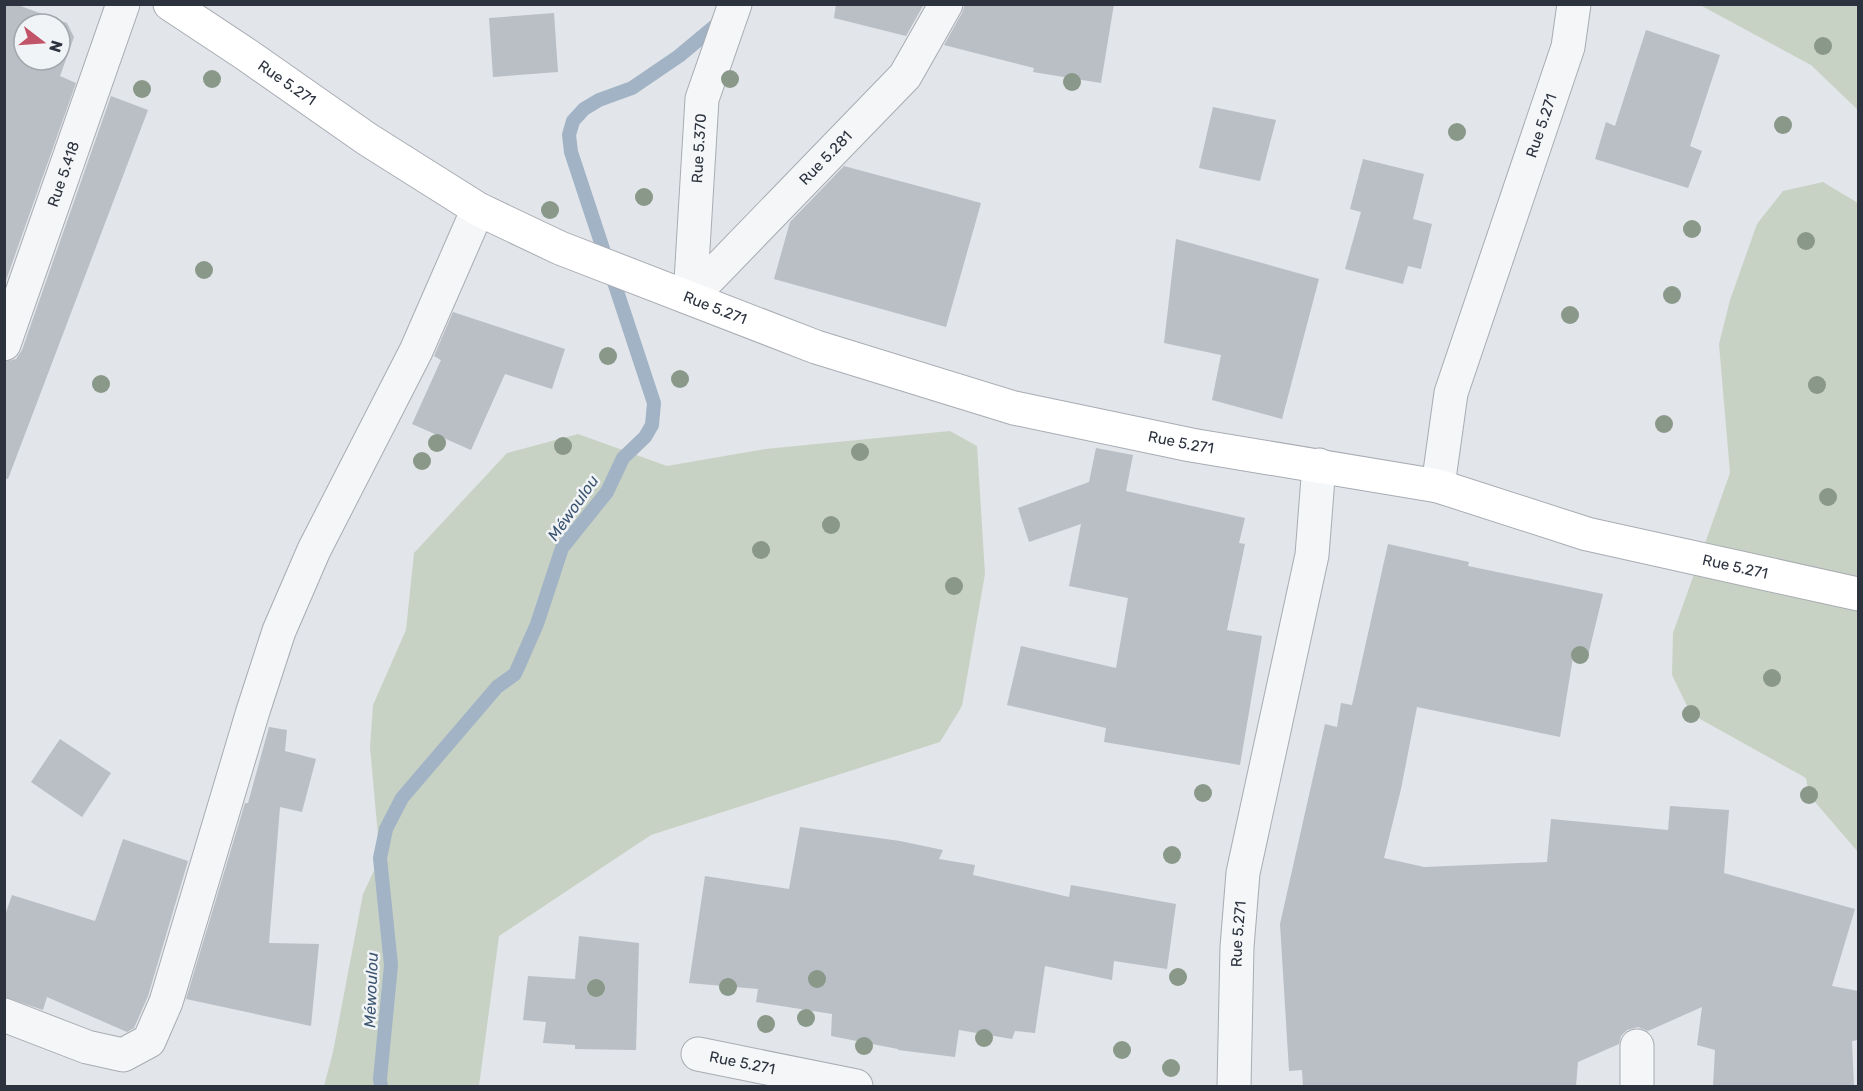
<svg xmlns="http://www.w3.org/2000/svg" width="1863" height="1091" viewBox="0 0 1863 1091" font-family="Rubik,sans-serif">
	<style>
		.green { fill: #c8d2c4 }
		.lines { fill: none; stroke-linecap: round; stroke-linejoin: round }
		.stream { stroke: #a1b3c5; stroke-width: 14 }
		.building { fill: #babec5; fill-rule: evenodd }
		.street-casing { stroke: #a8acb3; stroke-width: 35 }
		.secondary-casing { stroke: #a8acb3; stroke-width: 35 }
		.street { stroke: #f4f6f8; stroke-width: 33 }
		.secondary { stroke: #fff; stroke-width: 33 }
		.tree { fill: #899889 }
		.labels { text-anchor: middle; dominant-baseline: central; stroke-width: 5; stroke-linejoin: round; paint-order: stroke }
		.street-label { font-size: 15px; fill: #2c333f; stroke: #f1f4f6 }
		.water-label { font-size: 16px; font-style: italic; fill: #3a536f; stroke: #f1f4f6 }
	</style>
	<rect width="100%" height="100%" fill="#e2e5e9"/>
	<path class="green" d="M 1700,5 L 1858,5 L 1858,110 L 1811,65 Z
		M 1823,182 L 1858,203 L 1858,852 L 1809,795 L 1806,778 L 1691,714 L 1672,675 L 1673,633 L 1730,473 L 1719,344 L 1730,300 L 1757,224 L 1783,191 Z
		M 950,431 L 977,446 L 985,574 L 962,706 L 940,742 L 651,835 L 499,936 L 479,1086 L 324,1086 L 333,1052 L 363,894 L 380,858 L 370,747 L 373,705 L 406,630 L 414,553 L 507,453 L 578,434 L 667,466 L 765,449 Z"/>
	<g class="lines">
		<path class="stream" d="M 381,1086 L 380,1079 L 391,965 L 380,858 L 386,829 L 402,798 L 497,687 L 515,674 L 537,624 L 562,548 L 607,492 L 623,458 L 645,437 L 652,425 L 654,403 L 571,152 L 569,135 L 573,121 L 584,109 L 599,100 L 632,88 L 679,56 L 721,21"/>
	</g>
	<path class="building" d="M 4,4 L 15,4 L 67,23 L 74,37 L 60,76 L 76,83 L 4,286 ZM 24,24 L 60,24 L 60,60 L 24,60 Z
		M 836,4 L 924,4 L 906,36 L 834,18 Z
		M 965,4 L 1114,4 L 1101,83 L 1033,72 L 1034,68 L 944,45 L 962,13 Z
		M 554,13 L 558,72 L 493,77 L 489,18 Z
		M 1646,30 L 1720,55 L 1690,146 L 1702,151 L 1688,188 L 1595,159 L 1606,122 L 1615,126 Z
		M 111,96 L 148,110 L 8,479 L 4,478 L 4,362 L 16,359 L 22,350 Z
		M 1213,107 L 1276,120 L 1260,181 L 1199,168 Z
		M 1363,159 L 1424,174 L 1413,219 L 1432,224 L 1421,269 L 1408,266 L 1403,284 L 1345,269 L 1361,212 L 1350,209 Z
		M 844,166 L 981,203 L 946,327 L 774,279 L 790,222 Z
		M 1176,239 L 1319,279 L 1282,419 L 1212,400 L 1221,355 L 1164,343 Z
		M 453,312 L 565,349 L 552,389 L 505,374 L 471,450 L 412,424 L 441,360 L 434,356 Z
		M 1096,448 L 1133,455 L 1126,491 L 1245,518 L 1239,543 L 1245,544 L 1227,630 L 1262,636 L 1240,765 L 1104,742 L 1106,728 L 1007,705 L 1021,646 L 1116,668 L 1128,598 L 1069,586 L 1081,524 L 1029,542 L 1018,508 L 1089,482 Z
		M 1388,544 L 1469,562 L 1468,566 L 1603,594 L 1587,660 L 1573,657 L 1560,737 L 1417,707 L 1401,789 L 1384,858 L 1424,867 L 1547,862 L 1551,819 L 1668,830 L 1670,806 L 1729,810 L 1724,873 L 1855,909 L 1832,986 L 1858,991 L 1858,1040 L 1852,1041 L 1854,1086 L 1713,1086 L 1715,1050 L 1697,1045 L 1702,1007 L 1648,1031 L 1638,1027 L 1627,1030 L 1621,1036 L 1619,1044 L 1578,1062 L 1576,1086 L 1303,1086 L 1302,1070 L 1289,1071 L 1280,924 L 1325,724 L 1337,727 L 1341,703 L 1352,705 Z
		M 269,727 L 287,730 L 285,751 L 316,759 L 302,812 L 280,807 L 269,943 L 319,944 L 311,1026 L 186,999 L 245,803 L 248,803 Z
		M 60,739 L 111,773 L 82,817 L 31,782 Z
		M 800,827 L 900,841 L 943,850 L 939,859 L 975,865 L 973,875 L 1069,897 L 1071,885 L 1176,904 L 1167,969 L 1114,961 L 1112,980 L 1045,966 L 1035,1033 L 1015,1031 L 1012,1039 L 959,1030 L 955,1057 L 898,1050 L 898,1049 L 831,1036 L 832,1014 L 756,1002 L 758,989 L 689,983 L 705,876 L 789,889 Z
		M 123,839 L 188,861 L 148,996 L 134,1028 L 127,1032 L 47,997 L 43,1010 L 4,997 L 4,918 L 12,895 L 95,921 Z
		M 579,936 L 639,943 L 636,1050 L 575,1049 L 575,1045 L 543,1043 L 546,1022 L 523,1020 L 528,976 L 575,979 Z"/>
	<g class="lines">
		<g class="street-casing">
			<g id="street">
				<path id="s1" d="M 690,298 L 905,76 L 946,4"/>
				<path id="s2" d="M 690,298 L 702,99 L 735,4"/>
				<path id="s3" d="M 4,344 L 123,4"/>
				<path id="s4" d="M 1438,486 L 1451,393 L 1568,47 L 1574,4"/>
				<path d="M 4,1015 L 87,1047 L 123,1055 L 149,1041 L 166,1002 L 253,711 L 279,631 L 314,550 L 416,351 L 478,209"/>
				<path id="s5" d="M 698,1054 L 856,1086"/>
				<path id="s6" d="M 1234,1086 L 1237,947 L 1243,873 L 1312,555 L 1319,465"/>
				<path d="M 1637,1086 L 1637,1046"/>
			</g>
		</g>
		<g class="secondary-casing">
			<g id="secondary">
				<path id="s7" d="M 170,4 L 247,55 L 367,139 L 478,209 L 560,248 L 816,347 L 1014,408 L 1191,445 L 1438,486 L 1587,534 L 1858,594"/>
			</g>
		</g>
		<use href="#street" class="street"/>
		<use href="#secondary" class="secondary"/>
	</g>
	<g class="tree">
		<circle cx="1823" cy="46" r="9"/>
		<circle cx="212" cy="79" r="9"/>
		<circle cx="730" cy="79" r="9"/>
		<circle cx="1072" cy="82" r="9"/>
		<circle cx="142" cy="89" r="9"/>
		<circle cx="1783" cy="125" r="9"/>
		<circle cx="1457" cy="132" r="9"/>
		<circle cx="644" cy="197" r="9"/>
		<circle cx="550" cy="210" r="9"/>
		<circle cx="1692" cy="229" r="9"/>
		<circle cx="1806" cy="241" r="9"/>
		<circle cx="204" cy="270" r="9"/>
		<circle cx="1672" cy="295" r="9"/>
		<circle cx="1570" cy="315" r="9"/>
		<circle cx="608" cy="356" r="9"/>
		<circle cx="680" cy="379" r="9"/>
		<circle cx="101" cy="384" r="9"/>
		<circle cx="1817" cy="385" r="9"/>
		<circle cx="1664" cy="424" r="9"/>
		<circle cx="437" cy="443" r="9"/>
		<circle cx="563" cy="446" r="9"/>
		<circle cx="860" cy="452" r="9"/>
		<circle cx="422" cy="461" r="9"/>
		<circle cx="1828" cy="497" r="9"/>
		<circle cx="831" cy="525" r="9"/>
		<circle cx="761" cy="550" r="9"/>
		<circle cx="954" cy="586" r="9"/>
		<circle cx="1580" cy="655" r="9"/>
		<circle cx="1772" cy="678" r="9"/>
		<circle cx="1691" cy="714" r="9"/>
		<circle cx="1203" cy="793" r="9"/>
		<circle cx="1809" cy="795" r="9"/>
		<circle cx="1172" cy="855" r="9"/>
		<circle cx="1178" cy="977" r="9"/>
		<circle cx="817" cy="979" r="9"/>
		<circle cx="728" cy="987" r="9"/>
		<circle cx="596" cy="988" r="9"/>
		<circle cx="806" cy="1018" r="9"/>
		<circle cx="766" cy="1024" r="9"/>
		<circle cx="984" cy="1038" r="9"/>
		<circle cx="864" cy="1046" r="9"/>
		<circle cx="1122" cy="1050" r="9"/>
		<circle cx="1171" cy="1068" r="9"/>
	</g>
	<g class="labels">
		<g class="street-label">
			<text stroke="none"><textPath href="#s7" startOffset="141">Rue 5.271</textPath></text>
			<text stroke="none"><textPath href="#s4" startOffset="376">Rue 5.271</textPath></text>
			<text stroke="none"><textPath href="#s2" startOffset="150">Rue 5.370</textPath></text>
			<text stroke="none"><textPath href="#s1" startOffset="195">Rue 5.281</textPath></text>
			<text stroke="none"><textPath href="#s3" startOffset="180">Rue 5.418</textPath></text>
			<text stroke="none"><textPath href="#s7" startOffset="627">Rue 5.271</textPath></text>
			<text stroke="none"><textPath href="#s7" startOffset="1113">Rue 5.271</textPath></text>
			<text stroke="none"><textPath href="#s7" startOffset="1682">Rue 5.271</textPath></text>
			<text stroke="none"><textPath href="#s6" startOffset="152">Rue 5.271</textPath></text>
			<text stroke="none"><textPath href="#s5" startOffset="45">Rue 5.271</textPath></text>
		</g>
		<g class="water-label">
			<text transform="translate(573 508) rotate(-55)">Méwoulou</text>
			<text transform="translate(371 990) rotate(-88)">Méwoulou</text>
		</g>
	</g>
	<rect width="1863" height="1091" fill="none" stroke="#2c333f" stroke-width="12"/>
	<g transform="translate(42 42) rotate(107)"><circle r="28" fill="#f1f4f6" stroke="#a2a7ad" stroke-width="1.5"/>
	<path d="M0-4.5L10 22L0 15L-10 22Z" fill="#c15468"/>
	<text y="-9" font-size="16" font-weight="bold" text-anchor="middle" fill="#2c333f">N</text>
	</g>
</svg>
